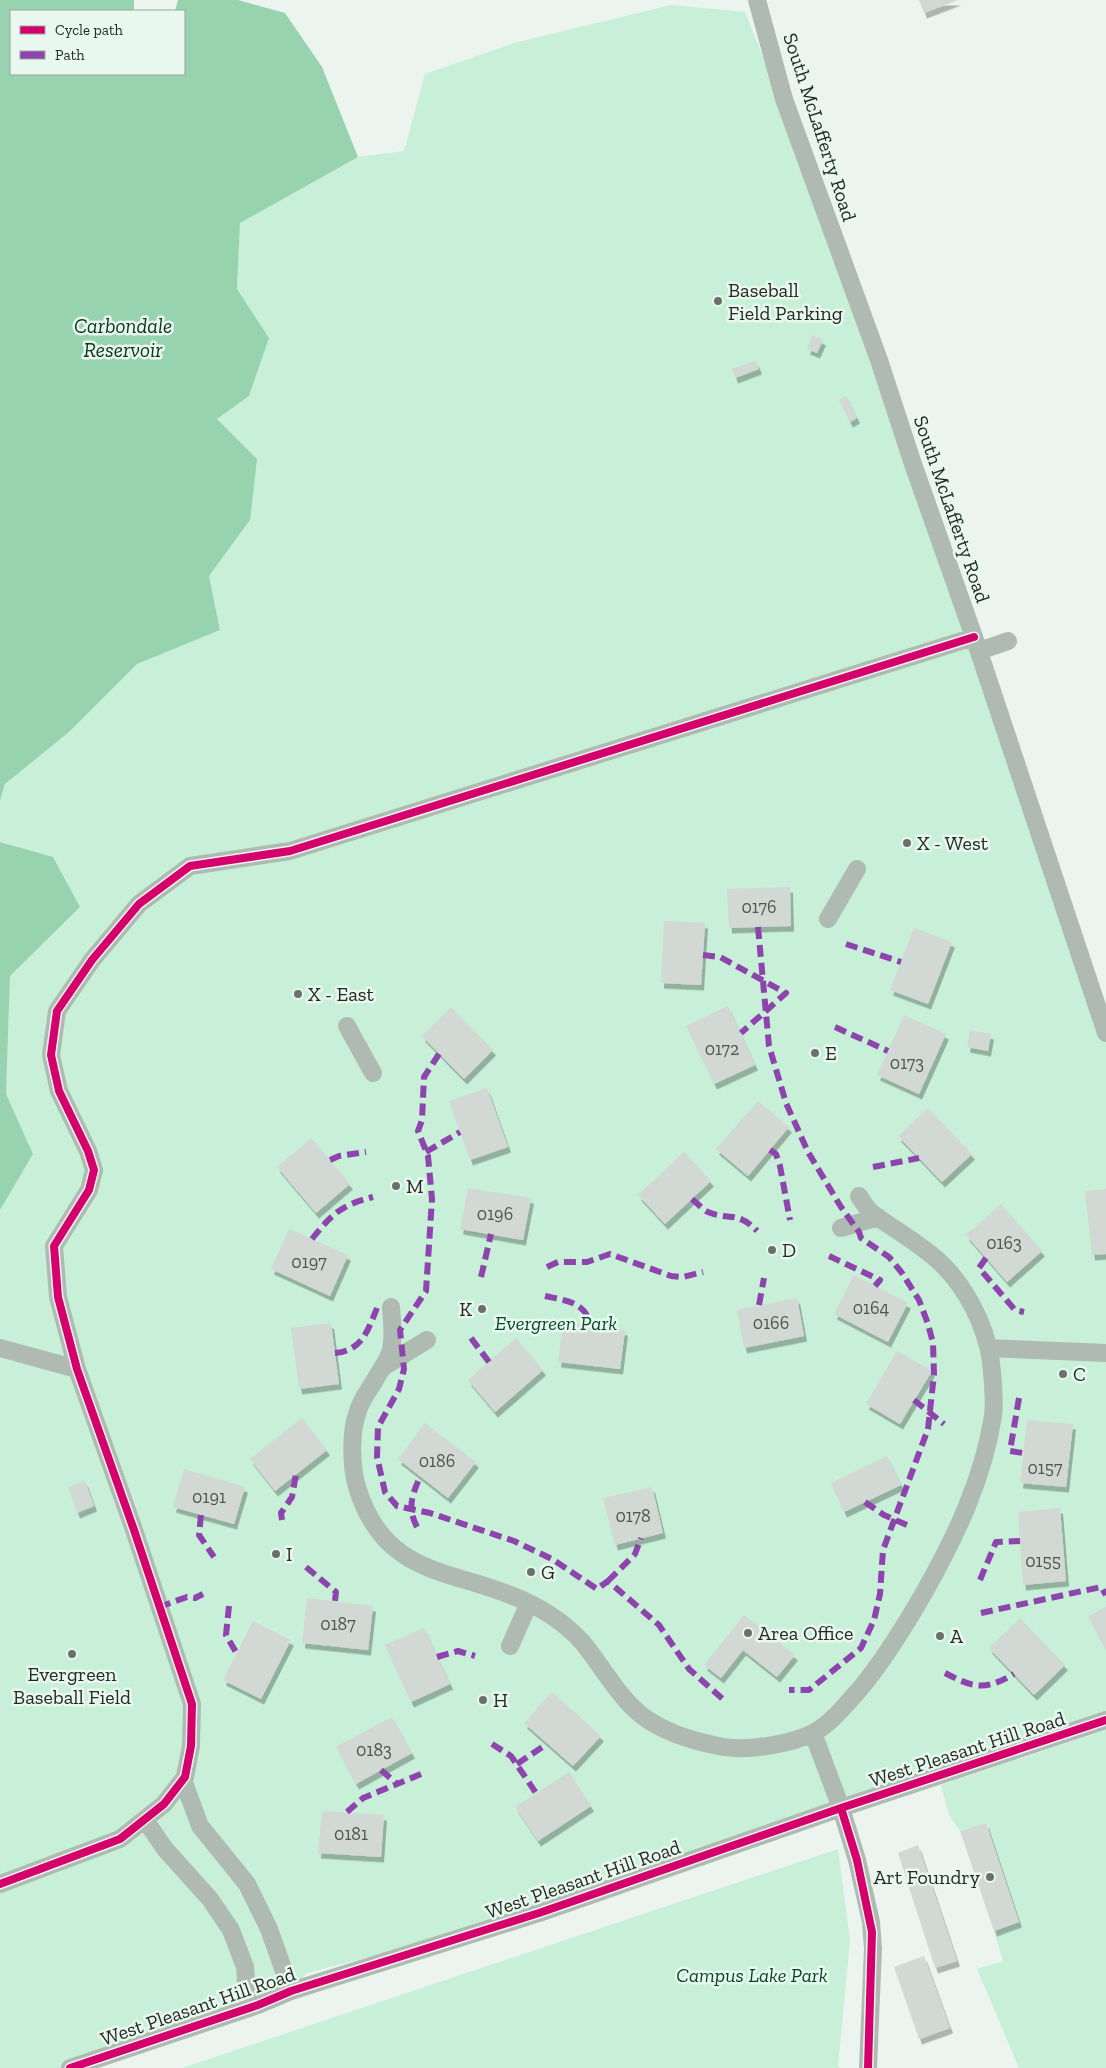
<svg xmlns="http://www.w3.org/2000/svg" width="1106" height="2068" viewBox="0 0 1106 2068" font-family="'Zilla Slab',serif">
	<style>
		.green { fill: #c8efd7 }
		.water { fill: #97d3af }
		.building { fill: #d2d8d4; filter: url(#shadow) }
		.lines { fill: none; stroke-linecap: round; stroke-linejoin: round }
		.minor { stroke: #afbab3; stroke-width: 18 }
		.quiet { stroke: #8e44ad; stroke-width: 6; stroke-dasharray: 12 6; stroke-linecap: butt }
		.cycleway-casing { stroke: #e9f8ee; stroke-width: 11 }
		.cycleway { stroke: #d6006c; stroke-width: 8 }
		.poi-dot { fill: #6a706c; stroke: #e9f8ee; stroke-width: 2 }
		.labels { text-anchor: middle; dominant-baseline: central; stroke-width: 5; stroke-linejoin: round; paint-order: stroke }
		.number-label { font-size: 18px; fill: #505552 }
		.street-label { font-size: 20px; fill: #242926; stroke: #e9f8ee }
		.poi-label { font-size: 20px; fill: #242926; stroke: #e9f8ee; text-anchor: start }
		.park-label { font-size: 20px; font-style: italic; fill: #024728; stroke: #e9f8ee }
		.water-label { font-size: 21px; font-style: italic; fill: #0d321e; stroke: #e9f8ee }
	</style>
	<defs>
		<filter id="shadow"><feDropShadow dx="3" dy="5.5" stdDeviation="0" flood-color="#0004"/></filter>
	</defs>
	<rect width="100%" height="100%" fill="#ecf4ef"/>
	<path class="green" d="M 671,5 L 745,12 L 813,182 L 1106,1033 L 1106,1720 L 539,1913 L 307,1973 L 291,1991 L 70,2068 L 0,2068 L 0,1210 L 33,1154 L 6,1094 L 10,976 L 80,907 L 53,857 L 0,842 L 0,801 L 5,784 L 69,732 L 137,664 L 220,629 L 209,576 L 250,520 L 217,419 L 249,396 L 269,338 L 237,289 L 240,223 L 358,157 L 404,151 L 425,74 L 514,43 Z
		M 1106,1730 L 1106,2068 L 1019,2068 L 977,1969 L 1003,1961 L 994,1931 L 1019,1922 L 986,1823 L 960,1831 L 949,1815 L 941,1785 Z
		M 838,1849 L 850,1940 L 838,2066 L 841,2068 L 182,2068 Z"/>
	<path class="water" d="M 0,0 L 134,0 L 134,11 L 11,11 L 11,74 L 184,74 L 184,11 L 175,11 L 178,0 L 238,0 L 285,13 L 322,67 L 358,157 L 240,223 L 237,289 L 269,338 L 249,396 L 217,419 L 257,459 L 250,520 L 209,576 L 220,630 L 137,664 L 69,732 L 5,784 L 0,801 Z
		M 0,842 L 53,857 L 80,907 L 10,976 L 6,1094 L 33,1154 L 0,1210 Z"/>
	<path class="building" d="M 919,0 L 958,0 L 924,13 Z
		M 812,335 L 823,340 L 817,353 L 807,349 Z
		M 756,361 L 759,369 L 735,378 L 732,369 Z
		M 846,396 L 857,418 L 850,422 L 839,400 Z
		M 790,887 L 791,926 L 729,928 L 727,889 Z
		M 664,921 L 705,923 L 701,985 L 661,983 Z
		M 914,928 L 952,942 L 928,1004 L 890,990 Z
		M 728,1006 L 755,1065 L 714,1084 L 686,1026 Z
		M 451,1007 L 493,1050 L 464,1079 L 422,1036 Z
		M 904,1015 L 946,1034 L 919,1094 L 877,1075 Z
		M 970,1030 L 991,1034 L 988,1051 L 967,1047 Z
		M 487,1088 L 508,1147 L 470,1160 L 449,1101 Z
		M 758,1101 L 789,1127 L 748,1176 L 716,1149 Z
		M 928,1108 L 972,1154 L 942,1182 L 898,1136 Z
		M 311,1138 L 350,1184 L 316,1213 L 277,1167 Z
		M 684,1152 L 711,1181 L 665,1224 L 638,1195 Z
		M 468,1188 L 531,1198 L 523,1240 L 460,1229 Z
		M 1106,1189 L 1106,1254 L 1092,1255 L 1085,1191 Z
		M 1001,1204 L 1042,1251 L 1007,1282 L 966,1235 Z
		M 289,1229 L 348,1255 L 330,1296 L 271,1269 Z
		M 854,1275 L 908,1303 L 888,1342 L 834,1314 Z
		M 797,1298 L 804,1336 L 744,1348 L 737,1310 Z
		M 563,1322 L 625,1330 L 620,1369 L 558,1362 Z
		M 331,1323 L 339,1384 L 299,1389 L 291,1328 Z
		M 516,1338 L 543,1370 L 495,1412 L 468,1380 Z
		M 897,1351 L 932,1371 L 900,1424 L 866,1404 Z
		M 302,1418 L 327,1450 L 275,1491 L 250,1459 Z
		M 1027,1420 L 1073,1424 L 1066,1487 L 1020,1483 Z
		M 425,1423 L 476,1462 L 448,1498 L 398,1459 Z
		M 887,1456 L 901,1485 L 844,1512 L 831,1483 Z
		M 184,1469 L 245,1487 L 234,1524 L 173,1507 Z
		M 85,1481 L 94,1506 L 77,1513 L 68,1487 Z
		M 652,1487 L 663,1533 L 615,1545 L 603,1498 Z
		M 1060,1508 L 1066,1581 L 1023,1585 L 1018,1512 Z
		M 307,1598 L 373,1606 L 368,1650 L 302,1643 Z
		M 1106,1607 L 1106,1650 L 1088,1616 Z
		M 744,1615 L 795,1655 L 777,1677 L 743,1650 L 721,1678 L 704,1665 Z
		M 1020,1618 L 1065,1665 L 1034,1695 L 989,1648 Z
		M 253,1621 L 291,1640 L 261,1699 L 223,1680 Z
		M 424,1628 L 450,1684 L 411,1702 L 385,1645 Z
		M 552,1692 L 601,1736 L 573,1766 L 524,1723 Z
		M 392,1717 L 412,1753 L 356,1784 L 336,1747 Z
		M 569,1772 L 591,1806 L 538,1841 L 515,1807 Z
		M 322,1811 L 384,1815 L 381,1857 L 318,1853 Z
		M 986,1823 L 1019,1922 L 994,1931 L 960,1831 Z
		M 918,1845 L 957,1961 L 935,1968 L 898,1853 Z
		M 924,1956 L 950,2028 L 919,2039 L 894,1967 Z"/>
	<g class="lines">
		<path class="minor" d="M 757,0 L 784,99 L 879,360 L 913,464 L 974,637 L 1106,1033
			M 979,651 L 1008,641
			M 828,919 L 857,869
			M 347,1026 L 373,1073
			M 841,1228 L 878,1217
			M 391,1307 C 392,1320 394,1336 391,1349 C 389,1360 380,1370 375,1380 C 369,1390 361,1400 358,1411 C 350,1432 351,1466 357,1487 C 385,1580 456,1568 527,1602 C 548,1612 568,1626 583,1643 C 602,1666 617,1695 640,1714 C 662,1732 696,1742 724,1747 C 749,1751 791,1744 813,1733 C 832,1723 845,1705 859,1690 C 885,1659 905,1626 925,1591 C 956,1536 983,1479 993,1416 C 995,1401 992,1361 988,1346 C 979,1311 958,1275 929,1253 C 916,1243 903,1234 889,1225 C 882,1220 873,1215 867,1208 C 864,1204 862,1200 859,1196
			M 0,1348 L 77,1369
			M 989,1348 L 1106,1353
			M 383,1367 L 427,1340
			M 510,1646 L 529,1603
			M 813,1733 L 841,1808 L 857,1860 L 871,1922 L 873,1949 L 868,2068
			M 183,1780 L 200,1826 L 247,1884 L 269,1929 L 291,1991
			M 145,1820 L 165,1849 L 210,1899 L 231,1930 L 245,1967 L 248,2008
			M 0,1884 L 120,1839 L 164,1804 L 185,1777 L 191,1746 L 192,1704 L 134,1530 L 77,1369 L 58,1297 L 54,1246 L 89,1190 L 94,1170 L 88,1151 L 59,1091 L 51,1055 L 57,1011 L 92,960 L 139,904 L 190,866 L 290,851 L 974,637
			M 70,2068 L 258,2005 L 291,1991 L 539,1913 L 841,1808 L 1106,1720"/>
		<path class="quiet" d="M 758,927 L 769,1046 L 786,1103 L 808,1152 L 841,1207 L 859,1232 L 861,1238 L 889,1257 L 902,1273 L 919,1300 L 928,1324 L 933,1343 L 934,1374 L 928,1429 L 883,1550 L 880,1594 L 874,1620 L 861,1648 L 809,1690 L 789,1690
			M 846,944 L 901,962
			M 703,955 L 720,957 L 786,993 L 741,1033
			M 835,1027 L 888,1051
			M 439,1054 L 424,1077 L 422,1120 L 418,1131 L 428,1156 L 432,1199 L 426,1291 L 400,1330 L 404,1369 L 399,1389 L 378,1427 L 377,1457 L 385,1492 L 397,1506 L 430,1513 L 514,1541 L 552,1559 L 597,1589 L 608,1581 L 659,1625 L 689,1669 L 726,1702
			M 770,1150 L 776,1154 L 780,1166 L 790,1220
			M 426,1152 L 460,1132
			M 330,1160 L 339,1156 L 366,1152
			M 873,1167 L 919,1158
			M 692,1199 C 697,1203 702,1209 708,1212 C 729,1221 737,1210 757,1231
			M 312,1239 C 332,1214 341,1205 373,1197
			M 829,1256 L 880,1280 L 875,1286
			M 986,1258 L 979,1268 L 1015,1310 L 1024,1312
			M 547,1267 L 558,1262 L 587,1262 L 610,1254 L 671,1276 L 683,1277 L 703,1272
			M 481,1277 L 491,1234
			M 545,1296 C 566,1301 585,1301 591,1326
			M 759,1305 L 764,1278
			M 471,1338 L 489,1362
			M 335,1353 C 362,1351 368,1330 377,1308
			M 1019,1398 L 1010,1451 L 1023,1453
			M 914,1400 L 944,1424
			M 865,1502 L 884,1515 L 907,1525
			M 201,1515 L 199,1535 L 214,1557
			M 282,1520 L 281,1513 L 292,1497 L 296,1474
			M 417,1527 C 407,1508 412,1495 420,1477
			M 306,1567 L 336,1592 L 335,1601
			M 980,1580 L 996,1542 L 1020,1541
			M 608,1581 L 635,1554 L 641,1538
			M 229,1606 L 226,1635 L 237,1654
			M 159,1607 L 187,1597 L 195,1598 L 203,1594
			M 981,1613 L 1101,1587 L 1106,1595
			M 437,1657 L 458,1651 L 475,1656
			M 945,1673 C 974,1688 984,1691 1014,1674
			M 492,1744 L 511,1756 L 536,1793
			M 517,1764 L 547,1744
			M 381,1770 L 396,1783
			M 347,1812 L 363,1798 L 426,1772"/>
		<g class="cycleway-casing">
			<path id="cycleway" d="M 841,1808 L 857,1860 L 872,1932 L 868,2068
				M 0,1884 L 120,1839 L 164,1804 L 185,1777 L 191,1746 L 192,1704 L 134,1530 L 77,1369 L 58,1297 L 54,1246 L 89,1190 L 94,1170 L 88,1151 L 59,1091 L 51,1055 L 57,1011 L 92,960 L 139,904 L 190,866 L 290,851 L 974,637
				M 70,2068 L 258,2005 L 291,1991 L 539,1913 L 841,1808 L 1106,1720"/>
		</g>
		<use href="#cycleway" class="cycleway"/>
	</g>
	<g class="poi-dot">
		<circle cx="718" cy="301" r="5"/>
		<circle cx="907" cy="843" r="5"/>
		<circle cx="298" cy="994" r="5"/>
		<circle cx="815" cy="1053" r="5"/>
		<circle cx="396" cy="1186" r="5"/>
		<circle cx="772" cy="1250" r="5"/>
		<circle cx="482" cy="1309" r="5"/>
		<circle cx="1063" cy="1374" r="5"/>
		<circle cx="276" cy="1554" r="5"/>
		<circle cx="531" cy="1572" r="5"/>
		<circle cx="748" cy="1633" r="5"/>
		<circle cx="940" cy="1636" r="5"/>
		<circle cx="72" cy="1654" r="5"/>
		<circle cx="483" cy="1700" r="5"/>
		<circle cx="990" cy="1877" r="5"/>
	</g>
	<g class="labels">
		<g class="number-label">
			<text x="759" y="907">0176</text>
			<text x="722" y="1049">0172</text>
			<text x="907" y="1063">0173</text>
			<text x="495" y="1214">0196</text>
			<text x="1004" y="1243">0163</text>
			<text x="309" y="1262">0197</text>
			<text x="871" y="1308">0164</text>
			<text x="771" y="1323">0166</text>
			<text x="437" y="1461">0186</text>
			<text x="1045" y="1468">0157</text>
			<text x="209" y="1497">0191</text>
			<text x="633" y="1516">0178</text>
			<text x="1043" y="1561">0155</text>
			<text x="338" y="1624">0187</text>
			<text x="374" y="1750">0183</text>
			<text x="351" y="1834">0181</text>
		</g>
		<g class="street-label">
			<text transform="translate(820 127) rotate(72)">South McLafferty Road</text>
			<text transform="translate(952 509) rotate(71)">South McLafferty Road</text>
			<text transform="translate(967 1749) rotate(-18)">West Pleasant Hill Road</text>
			<text transform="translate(583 1879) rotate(-19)">West Pleasant Hill Road</text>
			<text transform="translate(198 2006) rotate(-19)">West Pleasant Hill Road</text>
		</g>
		<g class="poi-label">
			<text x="728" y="290">Baseball<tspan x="728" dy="23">Field Parking</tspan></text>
			<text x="917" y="843">X - West</text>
			<text x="308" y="994">X - East</text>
			<text x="825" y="1053">E</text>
			<text x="406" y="1186">M</text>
			<text x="782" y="1250">D</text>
			<text x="472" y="1309" text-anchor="end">K</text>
			<text x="1073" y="1374">C</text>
			<text x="286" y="1554">I</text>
			<text x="541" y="1572">G</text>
			<text x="758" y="1633">Area Office</text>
			<text x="950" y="1636">A</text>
			<text x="72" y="1674" text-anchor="middle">Evergreen<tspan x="72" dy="23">Baseball Field</tspan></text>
			<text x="493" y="1700">H</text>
			<text x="980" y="1877" text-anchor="end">Art Foundry</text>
		</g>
		<g class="park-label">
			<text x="556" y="1323">Evergreen Park</text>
			<text x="752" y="1975">Campus Lake Park</text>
		</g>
		<g class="water-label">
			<text x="123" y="325">Carbondale<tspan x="123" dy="24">Reservoir</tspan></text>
		</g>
	</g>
	<rect x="10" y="10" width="175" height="65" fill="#e9f8ee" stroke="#9aa59e"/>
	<rect x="20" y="26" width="25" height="8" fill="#d6006c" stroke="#9aa59e"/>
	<text x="55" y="35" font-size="15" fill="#242926">Cycle path</text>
	<rect x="20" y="51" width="25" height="8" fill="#8e44ad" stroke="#9aa59e"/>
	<text x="55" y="60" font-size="15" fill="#242926">Path</text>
</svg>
